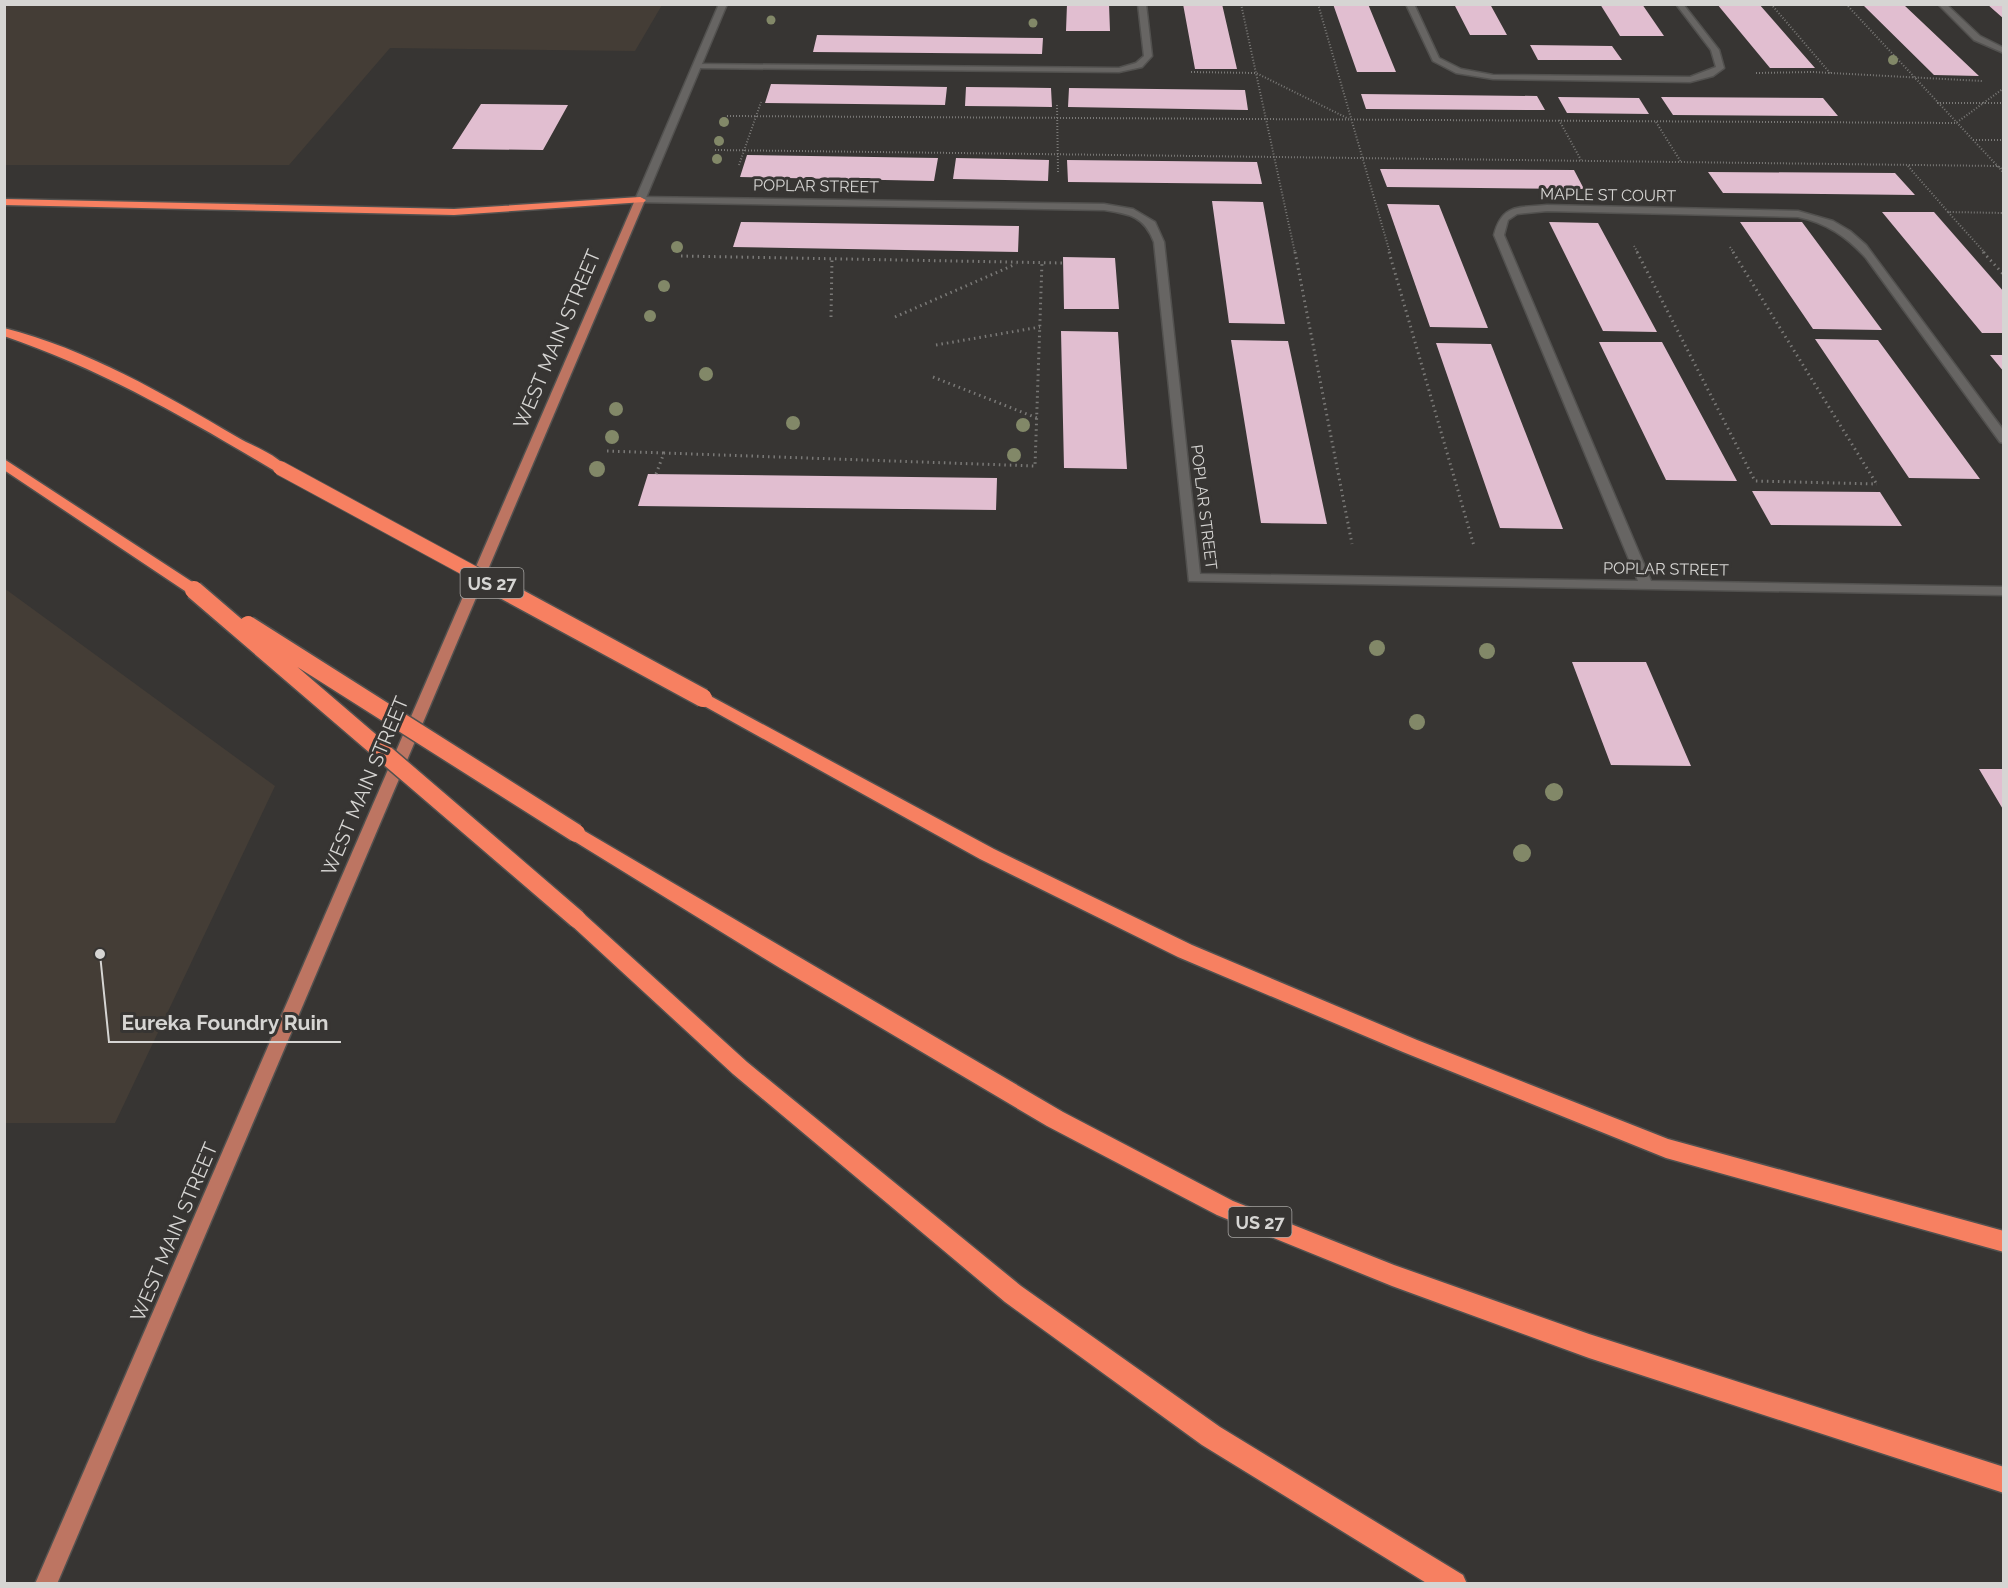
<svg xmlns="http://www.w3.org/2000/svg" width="2008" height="1588" viewBox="0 0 2008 1588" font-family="Raleway,sans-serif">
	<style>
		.built { fill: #443d36 }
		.building { fill: #e1bed0 }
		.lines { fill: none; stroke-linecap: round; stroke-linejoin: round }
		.street-casing { stroke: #52514f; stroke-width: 3 }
		.secondary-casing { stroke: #52514f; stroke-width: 3 }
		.primary-casing { stroke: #52514f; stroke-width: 3 }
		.highway-casing { stroke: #52514f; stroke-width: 3 }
		.path-far1 { stroke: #7a7977; stroke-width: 2; stroke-dasharray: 1 2; stroke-linecap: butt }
		.path { stroke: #7a7977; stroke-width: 3; stroke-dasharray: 1.5 4; stroke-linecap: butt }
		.street { fill: #676563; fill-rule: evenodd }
		.secondary { fill: #676563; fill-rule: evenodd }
		.primary { fill: #bd7562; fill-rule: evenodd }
		.highway { fill: #f78061; fill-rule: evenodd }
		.highway-bridge-far1-casing { stroke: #52514f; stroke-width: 16; stroke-linecap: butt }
		.highway-bridge-casing { stroke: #52514f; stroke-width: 21; stroke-linecap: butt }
		.highway-bridge-far1 { stroke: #f78061; stroke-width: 14 }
		.highway-bridge { stroke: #f78061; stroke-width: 18 }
		.tree { fill: #828868 }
		.labels { text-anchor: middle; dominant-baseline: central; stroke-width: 6; stroke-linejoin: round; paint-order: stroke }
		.far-street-label { font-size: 16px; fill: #d6d5d3; stroke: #373533 }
		.shield { fill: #373533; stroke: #a6a5a3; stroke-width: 1.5 }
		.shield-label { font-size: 18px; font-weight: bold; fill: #d6d5d3 }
		.street-label { font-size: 20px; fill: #d6d5d3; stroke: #373533 }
		.leader { fill: none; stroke: #d6d5d3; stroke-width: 2 }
		.callout-dot { fill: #d6d5d3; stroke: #373533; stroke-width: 2 }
		.callout-label { font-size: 21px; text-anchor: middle; font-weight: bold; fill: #d6d5d3; stroke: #373533; stroke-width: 6; stroke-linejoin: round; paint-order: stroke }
	</style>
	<rect width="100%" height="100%" fill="#373533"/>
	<path class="built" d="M 5,4 L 662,4 L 662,5 L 635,51 L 390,48 L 289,165 L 5,165 Z
		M 4,588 L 275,786 L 115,1123 L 5,1123 Z"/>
	<path class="building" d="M 1067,4 L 1109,4 L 1110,31 L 1066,31 Z
		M 1183,4 L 1222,4 L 1237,69 L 1195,69 Z
		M 1333,4 L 1368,4 L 1396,72 L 1357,72 Z
		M 1454,4 L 1490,4 L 1507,35 L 1470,35 Z
		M 1600,4 L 1642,4 L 1664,36 L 1620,36 Z
		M 1717,4 L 1759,4 L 1815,68 L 1770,68 Z
		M 1862,4 L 1904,5 L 1979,76 L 1934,75 Z
		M 1987,4 L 2004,4 L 2004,19 Z
		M 817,35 L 1043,38 L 1042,54 L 813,52 Z
		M 1530,45 L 1612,46 L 1622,60 L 1538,60 Z
		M 771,84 L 947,87 L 945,105 L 765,103 Z
		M 966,87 L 1051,88 L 1052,107 L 965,106 Z
		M 1069,88 L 1245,90 L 1248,110 L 1068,107 Z
		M 1361,94 L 1537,96 L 1545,110 L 1366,109 Z
		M 1558,97 L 1639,98 L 1649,114 L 1567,113 Z
		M 1661,97 L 1823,98 L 1838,116 L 1673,115 Z
		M 481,104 L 568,105 L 543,150 L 452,149 Z
		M 747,155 L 938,158 L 934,181 L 740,177 Z
		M 956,158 L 1049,160 L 1048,181 L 953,179 Z
		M 1067,160 L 1257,162 L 1262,184 L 1068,182 Z
		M 1380,169 L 1574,170 L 1584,189 L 1387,187 Z
		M 1708,172 L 1895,173 L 1915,195 L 1723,193 Z
		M 1212,201 L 1263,202 L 1285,324 L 1229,323 Z
		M 1387,204 L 1439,205 L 1488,328 L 1430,327 Z
		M 1882,212 L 1934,212 L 2004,292 L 2004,333 L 1982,333 Z
		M 741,222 L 1019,226 L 1018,252 L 733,247 Z
		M 1549,222 L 1598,223 L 1657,332 L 1603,331 Z
		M 1740,222 L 1802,222 L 1882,330 L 1813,329 Z
		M 1063,257 L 1115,258 L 1119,309 L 1064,309 Z
		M 1061,331 L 1118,332 L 1127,469 L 1064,468 Z
		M 1815,339 L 1878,340 L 1980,479 L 1909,478 Z
		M 1231,340 L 1288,341 L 1327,524 L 1261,523 Z
		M 1599,342 L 1662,342 L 1737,481 L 1666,480 Z
		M 1436,343 L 1491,344 L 1563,529 L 1500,528 Z
		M 1990,355 L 2004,355 L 2004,372 Z
		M 648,474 L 997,478 L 996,510 L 638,506 Z
		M 1752,491 L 1880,492 L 1902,526 L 1771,525 Z
		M 1572,662 L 1646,662 L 1691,766 L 1611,765 Z
		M 1979,769 L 2004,769 L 2004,811 Z"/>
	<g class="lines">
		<g class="street-casing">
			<path id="street" d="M 1138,4 L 1146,4 L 1152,56 L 1142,67 L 1119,72 L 697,68 L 693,66 L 697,64 L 1119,68 L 1136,63 L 1144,56 Z
				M 1406,4 L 1414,4 L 1439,58 L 1461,69 L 1493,75 L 1690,77 L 1716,67 L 1711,50 L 1676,4 L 1683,4 L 1719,50 L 1724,68 L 1713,76 L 1690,82 L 1493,79 L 1456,73 L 1433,61 Z
				M 1938,4 L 1946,4 L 1980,36 L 2004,48 L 2004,53 L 1974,40 Z
				M 640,197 L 1104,204 L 1133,209 L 1155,222 L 1164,242 L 1200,574 L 1638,581 L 1494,235 C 1502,203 1519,208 1547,205 L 1798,211 L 1833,221 L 1850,231 L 1866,245 L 2004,431 L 2004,443 L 2000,442 L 1866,258 C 1847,237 1827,223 1798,217 L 1547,211 L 1517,214 L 1508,220 L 1504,235 L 1651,581 L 2004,587 L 2004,595 L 1189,581 L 1154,242 C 1144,216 1130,214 1104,210 L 637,202 L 637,198 Z"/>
		</g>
		<g class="secondary-casing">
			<path id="secondary" d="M 719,4 L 727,4 L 645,200 L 637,202 L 635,200 Z"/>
		</g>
		<g class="primary-casing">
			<path id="primary" d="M 640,197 L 645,200 L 57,1584 L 35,1584 L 635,200 Z"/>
		</g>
		<g class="highway-casing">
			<path id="highway" d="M 640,197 L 646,200 L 644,202 L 454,215 L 4,205 L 4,199 L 454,209 Z
				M 4,328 C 87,349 164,394 237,437 C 252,446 276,454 287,468 L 285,471 L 275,471 C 188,419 101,369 4,336 Z
				M 4,459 L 200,587 L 202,590 L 200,593 L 188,593 L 4,470 Z
				M 703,692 L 994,849 L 1192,945 L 1417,1040 L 1668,1139 L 2004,1231 L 2004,1252 L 1666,1158 L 1403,1052 L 1178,957 L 980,859 L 697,702 L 695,698 L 697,694 Z
				M 576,826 L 1063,1112 L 1233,1201 L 1394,1265 L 1589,1334 L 2004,1467 L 2004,1493 L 1589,1358 L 1392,1286 L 1217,1215 L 1047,1126 L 780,968 L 569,838 L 567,833 L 569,828 Z
				M 577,911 L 584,914 L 747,1062 L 1021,1286 L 1220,1427 L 1463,1575 L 1467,1584 L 1428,1584 L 1202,1445 L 1005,1302 L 733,1074 L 570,924 L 567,919 L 570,914 Z"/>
		</g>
		<path class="path-far1" d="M 1241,4 L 1295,253
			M 1318,4 L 1390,253
			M 1771,4 L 1830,73
			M 1846,4 L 2004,173
			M 1191,72 L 1256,73 L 1349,119
			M 1756,73 L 1812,72 L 1982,81
			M 1937,103 L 2004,103
			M 1057,105 L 1058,172
			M 727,116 L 1956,123 L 2004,88
			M 1559,120 L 1581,160
			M 1656,122 L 1681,162
			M 1973,140 L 2004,140
			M 715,150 L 1997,166 L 2004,169
			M 739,165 L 761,102
			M 1908,166 L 1948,212
			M 1634,246 L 1638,253
			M 1730,247 L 1734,253
			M 1985,253 L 1948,212 L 2004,213"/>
		<path class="path" d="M 1295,252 L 1352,544
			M 1389,252 L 1474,546
			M 1637,252 L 1755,481 L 1877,484
			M 1733,252 L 1876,483
			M 1983,252 L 2004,275
			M 681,256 L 1063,263
			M 831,317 L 832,259
			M 895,317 L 1016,264
			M 936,345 L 1040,327
			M 933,377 L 1037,418
			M 607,451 L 664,453
			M 656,474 L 664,453 L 1035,466 L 1042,262"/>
		<use href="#street" class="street"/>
		<use href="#secondary" class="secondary"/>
		<use href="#primary" class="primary"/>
		<use href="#highway" class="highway"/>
		<g class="highway-bridge-far1-casing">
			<path id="highway-bridge-far1" d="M 280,468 L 494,584"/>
		</g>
		<g class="highway-bridge-casing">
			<path id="highway-bridge" d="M 491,583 L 703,698
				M 194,590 L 577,919
				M 248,625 L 576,833"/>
		</g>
		<use href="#highway-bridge-far1" class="highway-bridge-far1"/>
		<use href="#highway-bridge" class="highway-bridge"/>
	</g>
	<g class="tree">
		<circle cx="771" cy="20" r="4.5"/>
		<circle cx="1033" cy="23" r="4.5"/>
		<circle cx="1893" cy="60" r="5"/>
		<circle cx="724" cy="122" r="5"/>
		<circle cx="719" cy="141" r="5"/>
		<circle cx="717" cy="159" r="5"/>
		<circle cx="677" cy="247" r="6"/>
		<circle cx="664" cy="286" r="6"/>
		<circle cx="650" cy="316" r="6"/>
		<circle cx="706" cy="374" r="7"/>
		<circle cx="616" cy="409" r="7"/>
		<circle cx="793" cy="423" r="7"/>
		<circle cx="1023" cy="425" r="7"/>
		<circle cx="612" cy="437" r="7"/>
		<circle cx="1014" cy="455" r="7"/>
		<circle cx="597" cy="469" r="8"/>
		<circle cx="1377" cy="648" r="8"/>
		<circle cx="1487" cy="651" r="8"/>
		<circle cx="1417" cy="722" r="8"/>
		<circle cx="1554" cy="792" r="9"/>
		<circle cx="1522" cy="853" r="9"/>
	</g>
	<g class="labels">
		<g class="far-street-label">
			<text transform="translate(816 186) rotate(1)">POPLAR STREET</text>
			<text transform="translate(1608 195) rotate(1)">MAPLE ST COURT</text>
			<text transform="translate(1204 507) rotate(83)">POPLAR STREET</text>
			<text transform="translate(1666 569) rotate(1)">POPLAR STREET</text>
		</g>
		<g class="shield">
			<rect x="460.5" y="568" width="63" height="30" rx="4.5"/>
			<rect x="1228.5" y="1207" width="63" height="30" rx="4.5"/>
		</g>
		<g class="shield-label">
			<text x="492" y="583">US 27</text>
			<text x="1260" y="1222">US 27</text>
		</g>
		<g class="street-label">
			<text transform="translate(557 339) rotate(-67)">WEST MAIN STREET</text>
			<text transform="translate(365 786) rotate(-67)">WEST MAIN STREET</text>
			<text transform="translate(174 1232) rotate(-67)">WEST MAIN STREET</text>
		</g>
	</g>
	<path class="leader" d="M100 954L109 1042H341"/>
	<circle class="callout-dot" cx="100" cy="954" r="6"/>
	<g class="callout-label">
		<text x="225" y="1030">Eureka Foundry Ruin</text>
	</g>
	<rect width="2008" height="1588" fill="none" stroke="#d6d5d3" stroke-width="12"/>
</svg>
